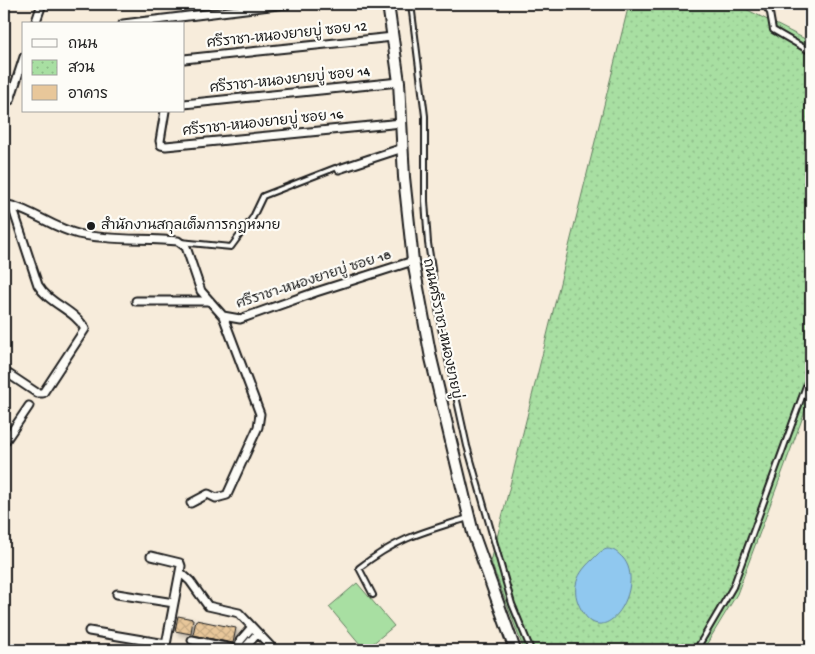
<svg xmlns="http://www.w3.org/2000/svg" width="815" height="654" viewBox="0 0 815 654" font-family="'Gochi Hand','Playpen Sans Thai',sans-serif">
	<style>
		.park { fill: url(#park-dots); stroke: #627e5f }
		.pitch { fill: #a8dfa2; stroke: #627e5f }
		.water { fill: #90c8ef; stroke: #62839b }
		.building { fill: url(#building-cross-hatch); stroke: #1c1c1c; filter: url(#shadow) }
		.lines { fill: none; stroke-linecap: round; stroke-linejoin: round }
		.service-casing { stroke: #1c1c1c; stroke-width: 8 }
		.minor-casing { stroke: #1c1c1c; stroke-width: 11 }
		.secondary-casing { stroke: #1c1c1c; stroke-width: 14 }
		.service { stroke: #fdfcf7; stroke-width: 4 }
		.minor { stroke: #fdfcf7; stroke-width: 7 }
		.secondary { stroke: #fdfcf7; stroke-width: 10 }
		.poi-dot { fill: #1c1c1c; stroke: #fdfcf7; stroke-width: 2 }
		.labels { text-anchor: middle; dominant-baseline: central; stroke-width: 4.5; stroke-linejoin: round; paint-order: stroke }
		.street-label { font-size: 14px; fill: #1c1c1c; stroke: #fdfcf7 }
		.poi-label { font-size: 14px; fill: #1c1c1c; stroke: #fdfcf7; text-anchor: start }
	</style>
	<defs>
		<pattern id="park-dots" width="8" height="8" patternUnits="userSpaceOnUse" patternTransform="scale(1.25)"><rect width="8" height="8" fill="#a8dfa2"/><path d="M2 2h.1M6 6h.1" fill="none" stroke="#90bf8b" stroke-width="1.8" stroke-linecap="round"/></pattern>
		<pattern id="building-cross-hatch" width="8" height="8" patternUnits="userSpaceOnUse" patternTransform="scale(1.25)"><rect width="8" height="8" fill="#e8c79a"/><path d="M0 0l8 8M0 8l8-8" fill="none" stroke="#c6aa84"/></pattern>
		<filter id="shadow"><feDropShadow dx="3" dy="3" stdDeviation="2.5" flood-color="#0004"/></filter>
	</defs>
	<rect width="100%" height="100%" fill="#f7ecdb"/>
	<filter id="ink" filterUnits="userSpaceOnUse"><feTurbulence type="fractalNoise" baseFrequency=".02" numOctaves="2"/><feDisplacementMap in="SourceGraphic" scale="10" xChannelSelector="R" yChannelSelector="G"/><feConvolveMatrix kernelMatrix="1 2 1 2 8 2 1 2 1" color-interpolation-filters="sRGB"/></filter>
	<g filter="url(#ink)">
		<path class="park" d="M 629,4 L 736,4 L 811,42 L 811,395 L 737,594 L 703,650 L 524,650 L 491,562 Z"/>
		<path class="pitch" d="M 357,583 L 394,626 L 365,650 L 329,607 Z"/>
		<path class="water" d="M 607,549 C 614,549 618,553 623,558 C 646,584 608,649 584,614 C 570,593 574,576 592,560 C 597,555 600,551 607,549 Z"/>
		<path class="building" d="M 178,616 L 193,619 L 191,634 L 175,631 Z
			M 196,620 L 236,628 L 233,643 L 193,635 Z"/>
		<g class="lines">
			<g class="service-casing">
				<path id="service" d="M 411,4 L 425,116 L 425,201 L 428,243 L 441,328 L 467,446 L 512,604 L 531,650
					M 764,4 L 770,13 L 773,30 L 811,52
					M 180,242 L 231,247 L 253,217 L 263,196 L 335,168
					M 373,595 L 359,568 C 397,538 423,532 468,518
					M 696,650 L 733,587 L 811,372"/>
			</g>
			<g class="minor-casing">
				<path id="minor" d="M 35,24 L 42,4
					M 123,24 L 286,4
					M 184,59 L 393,37
					M 4,102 L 10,100 L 24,57
					M 184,104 L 399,82
					M 165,111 L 160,141 L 161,145 L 166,146 L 402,123
					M 339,169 L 403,148
					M 4,204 C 31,209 52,228 78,234 C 111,241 145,238 178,241 L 186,247 L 201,291 L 223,316 L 240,319 L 316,292 L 413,261
					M 136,301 L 210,301
					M 4,371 L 37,393 L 43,393 L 85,329 C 75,310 49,304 38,285 L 12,206
					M 4,443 L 29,406
					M 191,503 L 208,494 L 216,498 L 227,495 L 258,427 L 260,414 L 223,316
					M 151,556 L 180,563 L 181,566 L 165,650
					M 180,572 L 190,581 L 208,606 L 239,613 L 274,650
					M 117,594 L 174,603
					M 89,631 L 166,644
					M 192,640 L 239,650
					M 239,650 L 240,641 L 251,628
					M 243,650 L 257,634
					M 810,650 L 811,644"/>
			</g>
			<g class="secondary-casing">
				<path id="secondary" d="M 388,4 L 399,82 L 404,177 L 413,261 L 431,358 L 473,533 L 515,650"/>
			</g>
			<use href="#service" class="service"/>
			<use href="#minor" class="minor"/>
			<use href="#secondary" class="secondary"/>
		</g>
	</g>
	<circle class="poi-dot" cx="91" cy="226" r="5"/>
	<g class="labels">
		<g class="street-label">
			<text transform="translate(287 36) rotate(-6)">ศรีราชา-หนองยายบู่ ซอย 12</text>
			<text transform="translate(290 81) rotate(-6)">ศรีราชา-หนองยายบู่ ซอย 14</text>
			<text transform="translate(263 124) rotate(-6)">ศรีราชา-หนองยายบู่ ซอย 16</text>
			<text transform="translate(314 280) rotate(-18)">ศรีราชา-หนองยายบู่ ซอย 18</text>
			<text transform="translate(441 329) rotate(78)">ถนนศรีราชา-หนองยายบู่</text>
		</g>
		<g class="poi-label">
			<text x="101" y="226">สำนักงานสกุลเต็มการกฎหมาย</text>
		</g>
	</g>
	<rect width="815" height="654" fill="none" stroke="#fdfcf7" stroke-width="20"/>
	<rect x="10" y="10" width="795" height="634" fill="none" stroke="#1c1c1c" stroke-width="2" filter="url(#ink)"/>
	<rect x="22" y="22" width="162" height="90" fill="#fdfcf7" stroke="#a3a29f"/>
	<rect x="32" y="39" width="25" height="8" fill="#fdfcf7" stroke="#a3a29f"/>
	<text x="68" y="48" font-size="15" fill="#1c1c1c">ถนน</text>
	<rect x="32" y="60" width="25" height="15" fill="url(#park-dots)" stroke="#a3a29f"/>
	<text x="68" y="72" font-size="15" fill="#1c1c1c">สวน</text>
	<rect x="32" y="85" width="25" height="15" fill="#e8c79a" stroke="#a3a29f"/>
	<text x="68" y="98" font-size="15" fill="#1c1c1c">อาคาร</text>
</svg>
